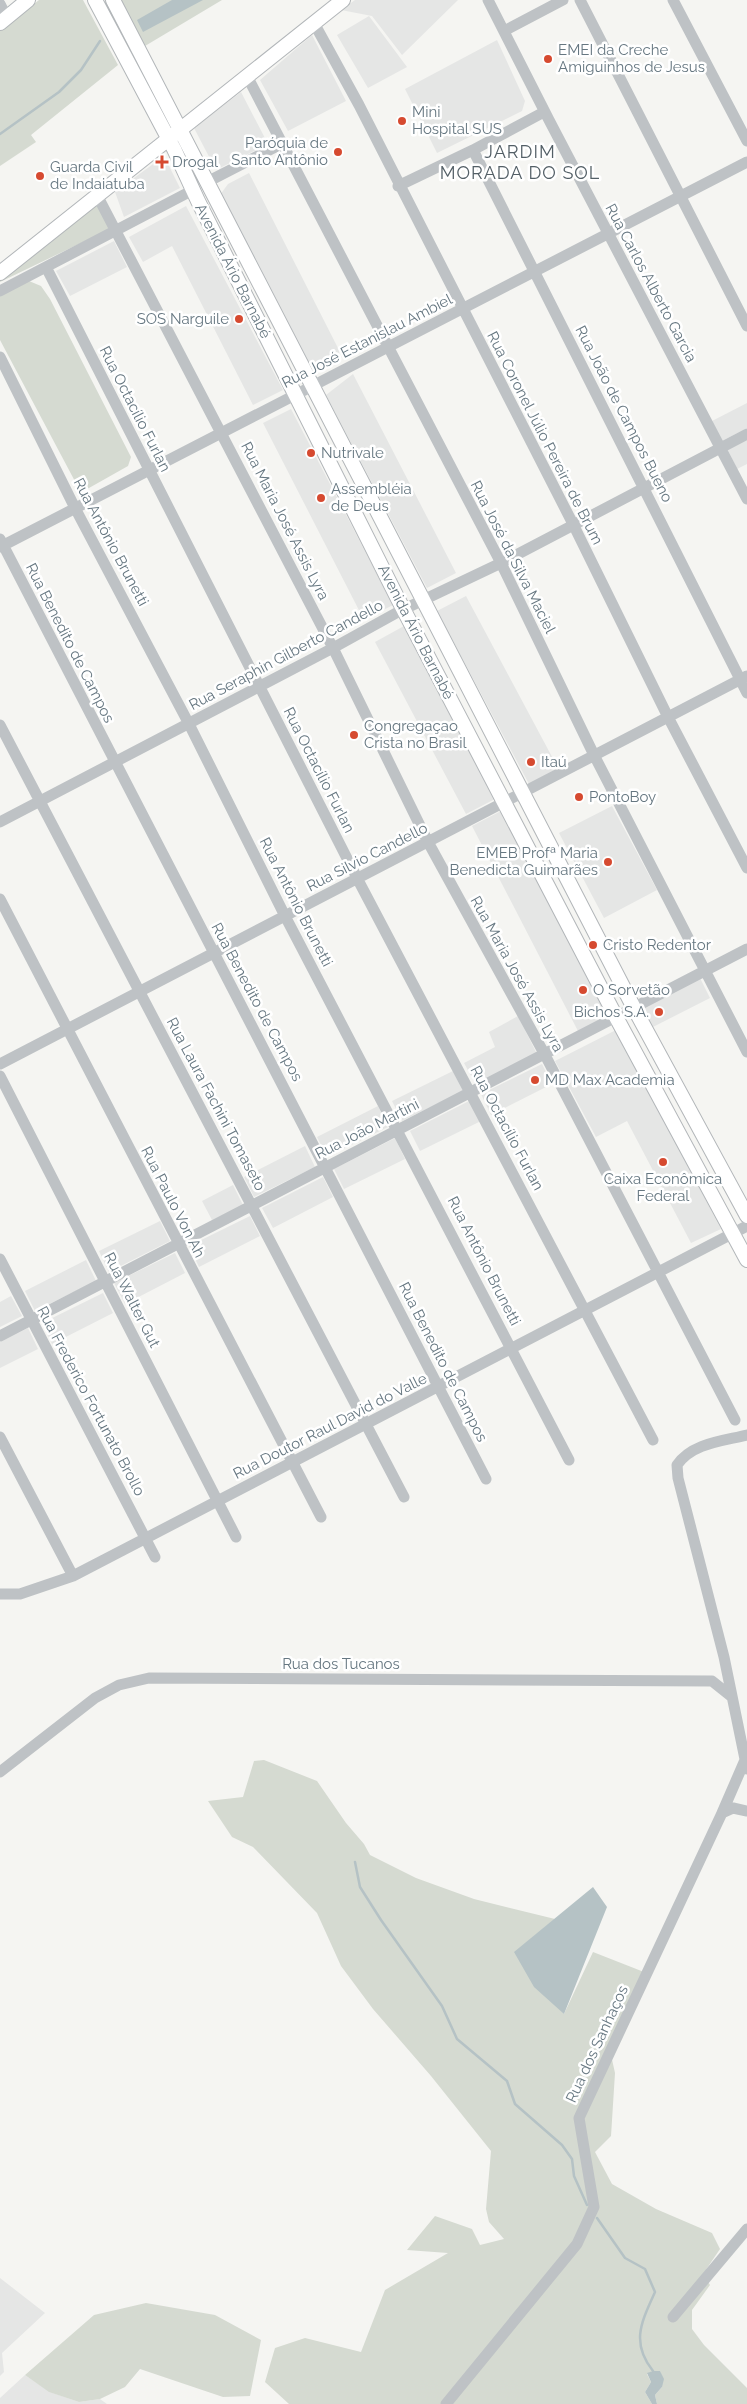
<svg xmlns="http://www.w3.org/2000/svg" width="747" height="2404" viewBox="0 0 747 2404" font-family="Raleway,sans-serif">
	<style>
		.built { fill: #e5e6e5 }
		.green { fill: #d5dad1 }
		.water { fill: #b5c2c5 }
		.lines { fill: none; stroke-linecap: round; stroke-linejoin: round }
		.stream { stroke: #b5c2c5; stroke-width: 2.5 }
		.major-casing { stroke: #b2b6b9; stroke-width: 16 }
		.minor { stroke: #bec2c5; stroke-width: 11 }
		.major { stroke: #fff; stroke-width: 14 }
		.poi-dot { fill: #d64a30; stroke: #fff; stroke-width: 2 }
		.labels { text-anchor: middle; dominant-baseline: central; stroke-width: 5; stroke-linejoin: round; paint-order: stroke }
		.poi-label { font-size: 15px; fill: #667781; stroke: #fff; text-anchor: start }
		.street-label { font-size: 15px; fill: #667781; stroke: #fff }
		.quarter-label { font-size: 18px; letter-spacing: 1px; fill: #535f66; stroke: #fff }
	</style>
	<rect width="100%" height="100%" fill="#f5f5f2"/>
	<path class="built" d="M 355,0 L 458,0 L 402,55 L 372,16 L 341,10 Z
		M 369,16 L 407,67 L 368,88 L 337,35 Z
		M 312,35 L 346,101 L 288,131 L 260,80 Z
		M 497,40 L 525,101 L 522,111 L 437,153 L 405,89 Z
		M 241,92 L 268,144 L 216,170 L 194,128 Z
		M 164,156 L 180,188 L 124,217 L 115,192 Z
		M 249,173 L 340,352 L 311,368 L 220,195 L 228,184 Z
		M 186,206 L 283,390 L 253,405 L 172,246 L 143,262 L 129,237 Z
		M 114,241 L 127,267 L 70,296 L 56,271 Z
		M 353,374 L 456,573 L 427,588 L 326,395 Z
		M 747,403 L 747,428 L 722,441 L 712,421 Z
		M 291,409 L 393,605 L 364,620 L 263,423 Z
		M 747,439 L 747,464 L 737,469 L 727,449 Z
		M 466,596 L 558,768 L 529,784 L 437,611 Z
		M 404,626 L 495,799 L 466,814 L 375,642 Z
		M 612,806 L 657,890 L 604,918 L 559,833 Z
		M 503,810 L 609,1015 L 578,1031 L 472,826 Z
		M 700,978 L 710,998 L 649,1029 L 639,1008 Z
		M 518,1016 L 537,1054 L 476,1085 L 464,1063 L 495,1047 L 489,1032 Z
		M 616,1030 L 721,1229 L 691,1243 L 627,1121 L 596,1137 L 555,1061 Z
		M 542,1064 L 552,1084 L 491,1115 L 481,1094 Z
		M 453,1071 L 463,1091 L 402,1121 L 392,1101 Z
		M 471,1100 L 481,1121 L 420,1151 L 410,1131 Z
		M 378,1106 L 388,1127 L 327,1157 L 317,1137 Z
		M 395,1138 L 405,1159 L 344,1189 L 334,1169 Z
		M 305,1146 L 315,1167 L 254,1197 L 244,1177 Z
		M 323,1177 L 333,1197 L 273,1228 L 262,1208 Z
		M 233,1185 L 243,1205 L 212,1220 L 202,1201 Z
		M 250,1216 L 260,1236 L 199,1267 L 189,1246 Z
		M 160,1221 L 170,1241 L 109,1272 L 99,1251 Z
		M 175,1253 L 185,1273 L 125,1304 L 114,1283 Z
		M 86,1260 L 96,1281 L 35,1311 L 25,1291 Z
		M 103,1293 L 113,1313 L 52,1344 L 42,1323 Z
		M 11,1296 L 22,1316 L 0,1327 L 0,1302 Z
		M 28,1328 L 38,1349 L 0,1368 L 0,1342 Z
		M 0,2278 L 45,2313 L 2,2353 L 4,2372 L 0,2376 Z
		M 25,2375 L 50,2392 L 79,2402 L 100,2399 L 107,2404 L 0,2404 L 0,2398 Z"/>
	<path class="green" d="M 39,0 L 83,0 L 118,65 L 31,135 L 36,142 L 0,166 L 0,31 Z
		M 120,0 L 222,0 L 145,46 Z
		M 96,201 L 110,229 L 0,282 L 0,280 Z
		M 29,281 L 41,286 L 50,299 L 131,457 L 128,466 L 89,488 L 84,490 L 78,487 L 0,340 L 0,296 Z
		M 264,1760 L 317,1781 L 346,1823 L 364,1844 L 370,1855 L 416,1878 L 474,1899 L 555,1919 L 515,1952 L 564,2014 L 593,1952 L 644,1972 L 609,2046 L 615,2073 L 611,2136 L 595,2152 L 612,2184 L 656,2209 L 712,2233 L 720,2249 L 703,2274 L 710,2285 L 692,2310 L 692,2329 L 704,2345 L 747,2388 L 747,2404 L 657,2404 L 655,2395 L 662,2387 L 660,2371 L 653,2371 L 647,2374 L 651,2382 L 645,2392 L 652,2404 L 289,2404 L 265,2382 L 275,2348 L 305,2338 L 361,2352 L 385,2290 L 448,2253 L 407,2250 L 435,2216 L 472,2229 L 480,2245 L 504,2239 L 489,2222 L 486,2209 L 491,2151 L 431,2076 L 373,2009 L 341,1966 L 317,1913 L 253,1847 L 232,1837 L 208,1801 L 243,1797 L 254,1761 Z
		M 146,2303 L 215,2315 L 261,2340 L 250,2396 L 223,2397 L 140,2369 L 125,2387 L 100,2399 L 79,2402 L 49,2392 L 25,2375 L 94,2315 Z"/>
	<path class="water" d="M 172,0 L 203,0 L 143,32 L 137,20 Z
		M 593,1887 L 607,1907 L 564,2014 L 534,1987 L 514,1952 Z
		M 653,2371 L 660,2371 L 664,2379 L 662,2387 L 655,2395 L 657,2404 L 652,2404 L 645,2392 L 651,2382 L 647,2373 Z"/>
	<g class="lines">
		<path class="stream" d="M 0,134 L 59,92 L 81,70 L 100,41
			M 355,1862 L 360,1887 L 381,1920 L 442,2006 L 457,2039 L 507,2081 L 515,2104 L 562,2145 L 572,2159 L 574,2176 L 587,2205
			M 597,2218 L 625,2258 L 645,2269 L 655,2292 C 642,2321 630,2342 653,2371"/>
		<g class="major-casing">
			<path id="major" d="M 95,0 L 174,149 L 198,201 L 398,599 L 616,1017 L 747,1260
				M 113,0 L 634,1008 L 747,1216
				M 0,23 L 28,0
				M 0,273 L 343,0"/>
		</g>
		<path class="minor" d="M 488,0 L 549,120 L 747,499
			M 580,0 L 747,326
			M 673,0 L 747,141
			M 0,4 L 7,18
			M 314,23 L 359,105 L 573,524 L 668,717 L 747,868
			M 504,31 L 563,0
			M 248,78 L 501,563 L 594,755 L 747,1052
			M 473,150 L 747,693
			M 207,182 L 283,143
			M 398,186 L 473,150 L 544,112
			M 97,195 L 333,648 L 428,842 L 545,1055 L 735,1420
			M 46,267 L 357,878 L 653,1440
			M 0,291 L 193,190
			M 0,357 L 75,508 L 189,724 L 285,916 L 569,1460
			M 0,539 L 486,1479
			M 0,547 L 747,162
			M 0,725 L 404,1497
			M 0,822 L 333,648 L 398,612 L 501,563 L 747,434
			M 0,899 L 321,1517
			M 0,1064 L 747,676
			M 0,1076 L 236,1537
			M 0,1259 L 155,1557
			M 0,1336 L 747,949
			M 747,1435 C 723,1441 692,1443 677,1465 L 678,1478 L 724,1657 L 747,1769
			M 0,1437 L 73,1576
			M 0,1594 L 20,1594 L 73,1576 L 747,1226
			M 0,1772 L 95,1698 L 119,1685 L 149,1678 L 712,1681 L 732,1697
			M 722,1813 L 745,1760
			M 673,2317 L 747,2229
			M 446,2404 L 577,2244 L 594,2207 L 579,2118 L 722,1813 L 733,1808 L 747,1811"/>
		<use href="#major" class="major"/>
	</g>
	<g class="poi-dot">
		<circle cx="548" cy="59" r="5"/>
		<circle cx="402" cy="121" r="5"/>
		<circle cx="338" cy="152" r="5"/>
		<path d="M159.5 154.5h5v5h5v5h-5v5h-5v-5h-5v-5h5z"/>
		<circle cx="40" cy="176" r="5"/>
		<circle cx="239" cy="319" r="5"/>
		<circle cx="311" cy="453" r="5"/>
		<circle cx="321" cy="498" r="5"/>
		<circle cx="354" cy="735" r="5"/>
		<circle cx="531" cy="762" r="5"/>
		<circle cx="579" cy="797" r="5"/>
		<circle cx="608" cy="862" r="5"/>
		<circle cx="593" cy="945" r="5"/>
		<circle cx="583" cy="990" r="5"/>
		<circle cx="659" cy="1012" r="5"/>
		<circle cx="535" cy="1080" r="5"/>
		<circle cx="663" cy="1162" r="5"/>
	</g>
	<g class="labels">
		<g class="poi-label">
			<text x="558" y="50">EMEI da Creche<tspan x="558" dy="17">Amiguinhos de Jesus</tspan></text>
			<text x="412" y="112">Mini<tspan x="412" dy="17">Hospital SUS</tspan></text>
			<text x="328" y="143" text-anchor="end">Paróquia de<tspan x="328" dy="17">Santo Antônio</tspan></text>
			<text x="172" y="162">Drogal</text>
			<text x="50" y="167">Guarda Civil<tspan x="50" dy="17">de Indaiatuba</tspan></text>
			<text x="229" y="319" text-anchor="end">SOS Narguile</text>
			<text x="321" y="453">Nutrivale</text>
			<text x="331" y="489">Assembléia<tspan x="331" dy="17">de Deus</tspan></text>
			<text x="364" y="726">Congregaçao<tspan x="364" dy="17">Crista no Brasil</tspan></text>
			<text x="541" y="762">Itaú</text>
			<text x="589" y="797">PontoBoy</text>
			<text x="598" y="853" text-anchor="end">EMEB Profª Maria<tspan x="598" dy="17">Benedicta Guimarães</tspan></text>
			<text x="603" y="945">Cristo Redentor</text>
			<text x="593" y="990">O Sorvetão</text>
			<text x="649" y="1012" text-anchor="end">Bichos S.A.</text>
			<text x="545" y="1080">MD Max Academia</text>
			<text x="663" y="1179" text-anchor="middle">Caixa Econômica<tspan x="663" dy="17">Federal</tspan></text>
		</g>
		<g class="street-label">
			<text transform="translate(233 271) rotate(63)">Avenida Ário Barnabé</text>
			<text transform="translate(651 283) rotate(62)">Rua Carlos Alberto Garcia</text>
			<text transform="translate(367 341) rotate(-27)">Rua José Estanislau Ambiel</text>
			<text transform="translate(135 409) rotate(63)">Rua Octacílio Furlan</text>
			<text transform="translate(624 414) rotate(63)">Rua João de Campos Bueno</text>
			<text transform="translate(545 438) rotate(63)">Rua Coronel Júlio Pereira de Brum</text>
			<text transform="translate(285 521) rotate(63)">Rua Maria José Assis Lyra</text>
			<text transform="translate(111 542) rotate(62)">Rua Antônio Brunetti</text>
			<text transform="translate(513 557) rotate(63)">Rua José da Silva Maciel</text>
			<text transform="translate(416 632) rotate(63)">Avenida Ário Barnabé</text>
			<text transform="translate(70 643) rotate(63)">Rua Benedito de Campos</text>
			<text transform="translate(286 655) rotate(-28)">Rua Seraphin Gilberto Candello</text>
			<text transform="translate(319 770) rotate(63)">Rua Octacílio Furlan</text>
			<text transform="translate(367 857) rotate(-27)">Rua Silvio Candello</text>
			<text transform="translate(296 902) rotate(63)">Rua Antônio Brunetti</text>
			<text transform="translate(517 974) rotate(61)">Rua Maria José Assis Lyra</text>
			<text transform="translate(257 1002) rotate(62)">Rua Benedito de Campos</text>
			<text transform="translate(216 1104) rotate(62)">Rua Laura Fachini Tomaseto</text>
			<text transform="translate(507 1128) rotate(62)">Rua Octacílio Furlan</text>
			<text transform="translate(367 1129) rotate(-27)">Rua João Martini</text>
			<text transform="translate(173 1202) rotate(63)">Rua Paulo Von Ah</text>
			<text transform="translate(484 1261) rotate(63)">Rua Antônio Brunetti</text>
			<text transform="translate(132 1300) rotate(63)">Rua Walter Gut</text>
			<text transform="translate(443 1362) rotate(63)">Rua Benedito de Campos</text>
			<text transform="translate(91 1401) rotate(62)">Rua Frederico Fortunato Brollo</text>
			<text transform="translate(330 1426) rotate(-27)">Rua Doutor Raul David do Valle</text>
			<text x="341" y="1664">Rua dos Tucanos</text>
			<text transform="translate(597 2044) rotate(-65)">Rua dos Sanhaços</text>
		</g>
		<g class="quarter-label">
			<text x="520" y="151">JARDIM<tspan x="520" dy="21">MORADA DO SOL</tspan></text>
		</g>
	</g>
</svg>
